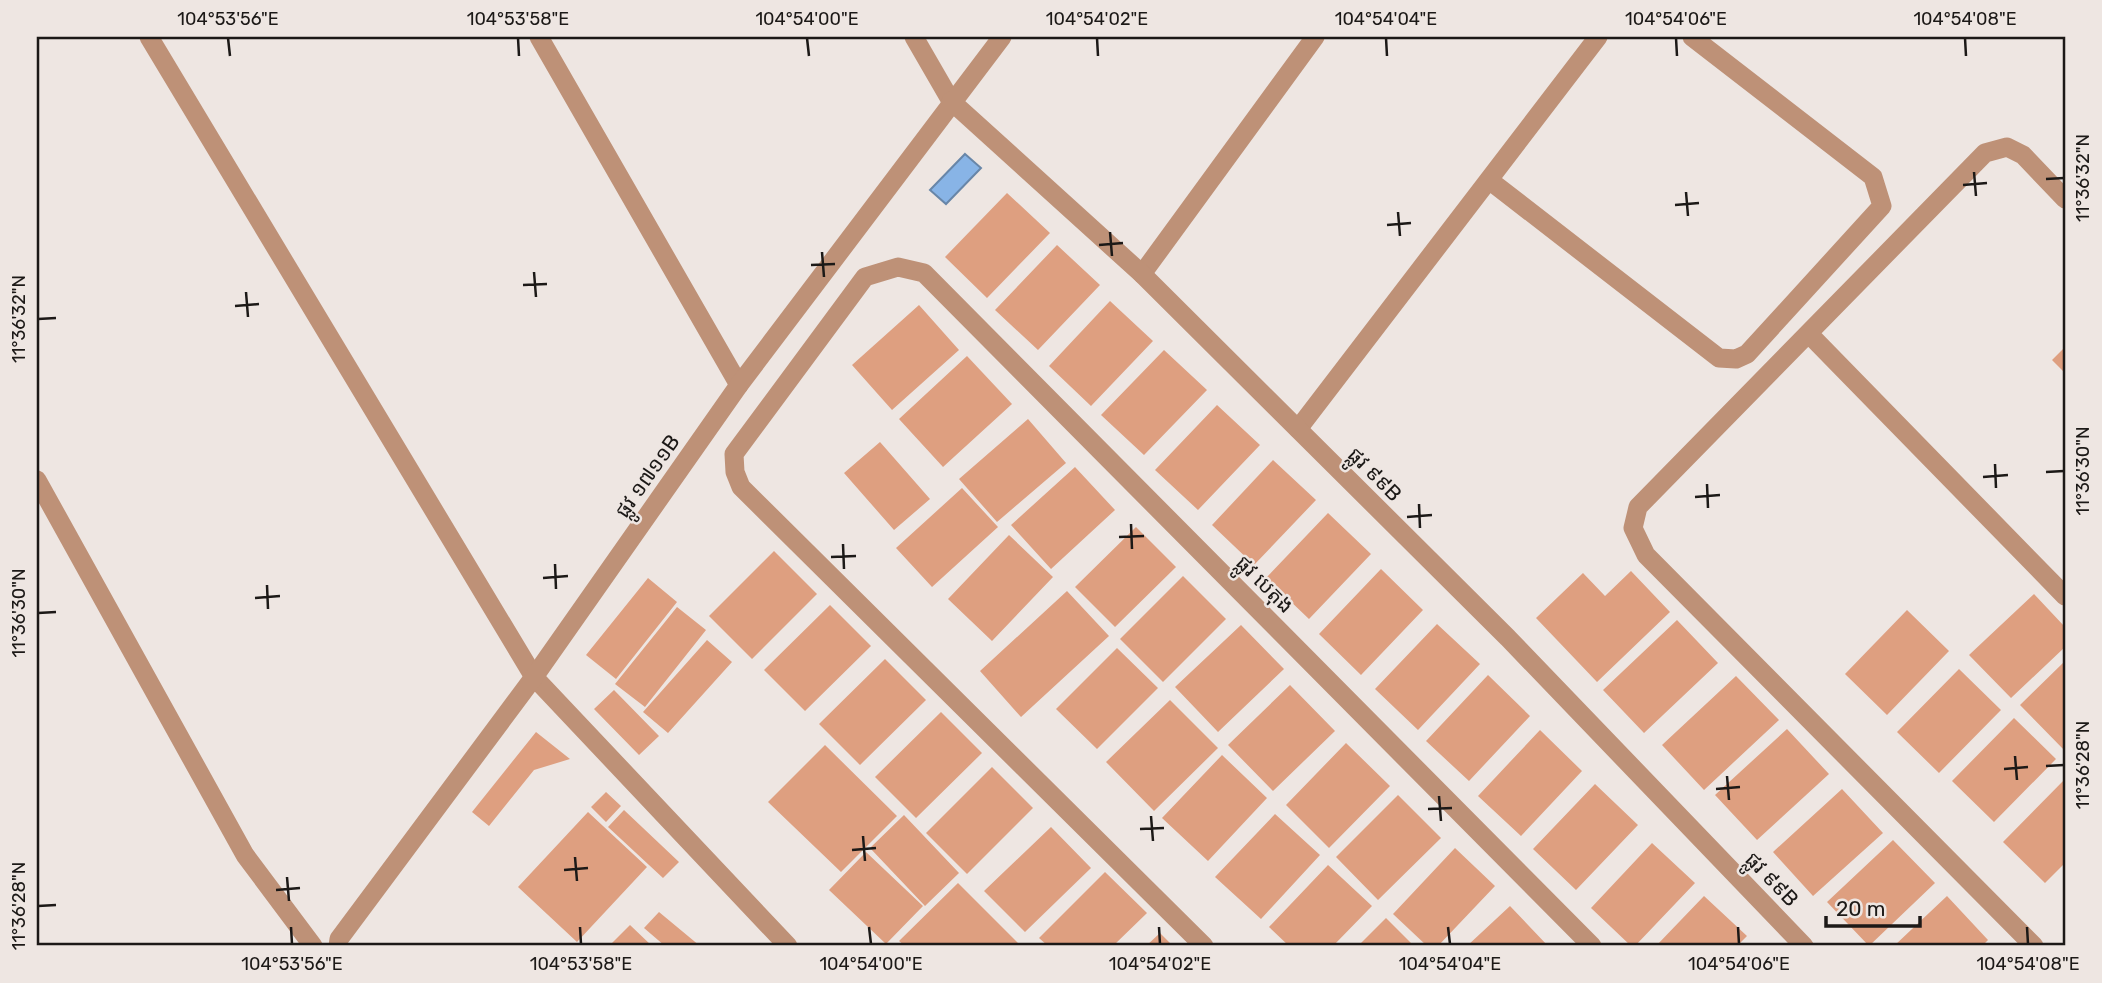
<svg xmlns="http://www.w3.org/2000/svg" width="2102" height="983" viewBox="0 0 2102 983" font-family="Rubik,'Noto Sans Khmer',sans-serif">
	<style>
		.water { fill: #88b4e6; stroke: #6886a8; stroke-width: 2 }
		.building { fill: #de9f80 }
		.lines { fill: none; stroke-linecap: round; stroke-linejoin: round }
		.minor { stroke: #be9177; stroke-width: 19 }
		.tertiary { stroke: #be9177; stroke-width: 19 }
		.ticks { fill: none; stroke: #1c1917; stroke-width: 2.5 }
		.labels { text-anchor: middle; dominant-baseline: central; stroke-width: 5; stroke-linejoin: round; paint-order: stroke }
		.street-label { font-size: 21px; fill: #1c1917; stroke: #eee6e2 }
		.neatline { fill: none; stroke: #1c1917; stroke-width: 2.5 }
		.ticks-label { font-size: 18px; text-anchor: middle; fill: #1c1917 }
	</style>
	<rect width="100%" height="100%" fill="#eee6e2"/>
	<path class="water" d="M 965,154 L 981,168 L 946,204 L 930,190 Z"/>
	<path class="building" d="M 1007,193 L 1050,233 L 987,298 L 945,257 Z
		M 1057,245 L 1100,285 L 1038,350 L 995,310 Z
		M 1110,301 L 1153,341 L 1091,406 L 1049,366 Z
		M 919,305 L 959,350 L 892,410 L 852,365 Z
		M 2065,347 L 2065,373 L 2052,360 Z
		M 1164,350 L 1207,390 L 1144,455 L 1101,415 Z
		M 967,356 L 1012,404 L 943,467 L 899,419 Z
		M 1217,405 L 1260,445 L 1198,510 L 1155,470 Z
		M 1028,419 L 1066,463 L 997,522 L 959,479 Z
		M 880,442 L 930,499 L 894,530 L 844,473 Z
		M 1273,460 L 1316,500 L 1254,565 L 1212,525 Z
		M 1075,467 L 1115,510 L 1051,569 L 1011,525 Z
		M 962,488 L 998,527 L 932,587 L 896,548 Z
		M 1328,513 L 1371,554 L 1309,619 L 1266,578 Z
		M 1136,527 L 1176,567 L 1115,627 L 1075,587 Z
		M 1009,535 L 1053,577 L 992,641 L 948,599 Z
		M 774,551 L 817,594 L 752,659 L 709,616 Z
		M 1381,569 L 1423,610 L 1361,675 L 1319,634 Z
		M 1631,571 L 1670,612 L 1597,682 L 1536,618 L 1583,573 L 1605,596 Z
		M 1183,576 L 1226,619 L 1163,682 L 1120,639 Z
		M 648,578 L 677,602 L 616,679 L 586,655 Z
		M 1067,591 L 1109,636 L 1021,717 L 980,671 Z
		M 2034,594 L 2065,627 L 2065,647 L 2011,698 L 1969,655 Z
		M 830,605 L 871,646 L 805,711 L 764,670 Z
		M 677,607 L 706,630 L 645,707 L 615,684 Z
		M 1907,610 L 1949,651 L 1887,715 L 1845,674 Z
		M 1677,620 L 1718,663 L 1644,733 L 1603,690 Z
		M 1437,624 L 1480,664 L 1418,730 L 1375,689 Z
		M 1241,625 L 1284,669 L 1218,732 L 1175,687 Z
		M 707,640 L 732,662 L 668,733 L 643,712 Z
		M 1117,648 L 1158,688 L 1097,749 L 1056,709 Z
		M 885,659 L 926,700 L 860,765 L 819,724 Z
		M 2065,661 L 2065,751 L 2020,705 Z
		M 1959,669 L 2001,710 L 1939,773 L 1897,732 Z
		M 1488,675 L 1530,716 L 1469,781 L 1426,741 Z
		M 1736,676 L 1779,720 L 1704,790 L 1662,745 Z
		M 1290,685 L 1335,731 L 1273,791 L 1228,745 Z
		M 614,690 L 659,736 L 639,755 L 594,709 Z
		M 1170,700 L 1218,748 L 1154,811 L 1106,762 Z
		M 941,712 L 982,753 L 916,818 L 875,777 Z
		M 2014,718 L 2056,759 L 1994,822 L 1952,781 Z
		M 1787,729 L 1829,774 L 1757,840 L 1715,795 Z
		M 1540,730 L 1582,771 L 1521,836 L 1478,796 Z
		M 536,732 L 570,759 L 534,770 L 489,826 L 472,812 Z
		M 1346,743 L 1390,786 L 1329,848 L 1286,805 Z
		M 825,745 L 897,816 L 841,872 L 768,802 Z
		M 1222,755 L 1267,798 L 1208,861 L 1162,818 Z
		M 992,767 L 1033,808 L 967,874 L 926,833 Z
		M 2065,779 L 2065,863 L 2045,883 L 2003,842 Z
		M 1595,784 L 1638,825 L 1576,890 L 1533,849 Z
		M 1842,789 L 1883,833 L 1813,896 L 1773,852 Z
		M 606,792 L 621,806 L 606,822 L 591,807 Z
		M 1398,795 L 1441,838 L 1378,900 L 1336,857 Z
		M 624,810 L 679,862 L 663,878 L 608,827 Z
		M 588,812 L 647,867 L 577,942 L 518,887 Z
		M 1275,814 L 1320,855 L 1261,919 L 1215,877 Z
		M 904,815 L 959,873 L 925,906 L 870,848 Z
		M 1051,827 L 1091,868 L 1025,932 L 984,891 Z
		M 1893,840 L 1935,883 L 1869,946 L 1827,902 Z
		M 1652,843 L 1695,883 L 1635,946 L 1631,946 L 1591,908 Z
		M 1455,848 L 1495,886 L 1438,946 L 1427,946 L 1393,914 Z
		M 866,852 L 923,906 L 886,944 L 829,890 Z
		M 1328,865 L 1372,906 L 1333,946 L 1289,946 L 1269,927 Z
		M 1105,872 L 1147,913 L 1113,946 L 1048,946 L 1039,938 Z
		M 958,883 L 1019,944 L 1017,946 L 905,946 L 899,941 Z
		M 1704,896 L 1747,936 L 1737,946 L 1656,946 Z
		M 1947,896 L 1988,940 L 1982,946 L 1894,946 Z
		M 1510,906 L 1548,946 L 1467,946 Z
		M 659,912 L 700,946 L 665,946 L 644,928 Z
		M 1386,918 L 1414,946 L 1358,946 Z
		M 630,925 L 652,946 L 609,946 Z
		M 1160,933 L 1173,946 L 1146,946 Z"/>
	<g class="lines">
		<path class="minor" d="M 149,37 L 534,677 L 788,946
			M 539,37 L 739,385
			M 914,37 L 951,101
			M 1489,180 L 1719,358 L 1736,359 L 1747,354 L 1882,206 L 1873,177 L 1692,37
			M 1142,274 L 1315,37
			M 1810,335 L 2065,596
			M 1298,429 L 1598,37
			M 37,480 L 245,855 L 313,946
			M 1204,946 L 741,487 L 735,472 L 734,454 L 865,277 L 898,267 L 924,273 L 1592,946
			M 2034,946 L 1646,555 L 1633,528 L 1638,507 L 1985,153 L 2007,147 L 2023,155 L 2065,199"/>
		<path class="tertiary" d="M 951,101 L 1142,274 L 1508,638 L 1804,946
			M 338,946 L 339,939 L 534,677 L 739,385 L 1002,37"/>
	</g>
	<path class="ticks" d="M 228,38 L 230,56M 518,38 L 519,56M 807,38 L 809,56M 1097,38 L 1098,56M 1386,38 L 1387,56M 1676,38 L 1677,56M 1965,38 L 1966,56M 1974,172 L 1976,196M 2046,179 L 2064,178M 1963,185 L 1987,183M 1686,192 L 1688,216M 1675,205 L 1699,203M 1398,212 L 1400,236M 1387,225 L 1411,223M 1110,232 L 1112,256M 1099,245 L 1123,243M 822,252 L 824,277M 811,265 L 835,264M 534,272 L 536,297M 523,285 L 547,284M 246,292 L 248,317M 235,306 L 259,304M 38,319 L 56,318M 1995,464 L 1996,488M 2046,472 L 2064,471M 1983,477 L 2008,475M 1707,484 L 1708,508M 1695,497 L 1720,495M 1419,504 L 1420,528M 1407,517 L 1432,515M 1131,524 L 1132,549M 1119,537 L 1144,536M 843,544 L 844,569M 831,557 L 856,556M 555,564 L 556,589M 543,578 L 568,576M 267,585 L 268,609M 255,598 L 280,596M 38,613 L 56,612M 2015,756 L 2017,780M 2046,766 L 2064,765M 2004,769 L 2028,767M 1727,776 L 1729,800M 1716,789 L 1740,787M 1439,796 L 1441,821M 1428,809 L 1452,808M 1151,816 L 1153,841M 1140,829 L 1164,828M 863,836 L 865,861M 852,850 L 876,848M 575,857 L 577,881M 564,870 L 588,868M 287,877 L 289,901M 276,890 L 300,888M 38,906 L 56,905M 291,927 L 292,944M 580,927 L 581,944M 869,927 L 871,944M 1159,927 L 1160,944M 1448,927 L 1450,944M 1738,927 L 1739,944M 2027,927 L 2028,944"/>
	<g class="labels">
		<g class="street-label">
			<text transform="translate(1375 474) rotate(45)">ផ្លូវ ៩៩B</text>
			<text transform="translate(647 476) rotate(-55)">ផ្លូវ ១៧១១B</text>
			<text transform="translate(1265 584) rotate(45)">ផ្លូវ បេតុង</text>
			<text transform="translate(1772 879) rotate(46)">ផ្លូវ ៩៩B</text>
		</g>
	</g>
	<rect width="2102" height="983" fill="none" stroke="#eee6e2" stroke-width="77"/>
	<path d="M1826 916v10h94v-10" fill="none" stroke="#1c1917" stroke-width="3.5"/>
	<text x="1836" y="916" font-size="21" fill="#1c1917" stroke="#eee6e2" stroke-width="5" paint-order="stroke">20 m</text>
	<rect x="38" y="38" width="2026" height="906" class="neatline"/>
	<g class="ticks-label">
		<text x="228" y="25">104°53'56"E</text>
		<text x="518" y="25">104°53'58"E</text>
		<text x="807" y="25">104°54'00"E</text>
		<text x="1097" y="25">104°54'02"E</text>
		<text x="1386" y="25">104°54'04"E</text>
		<text x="1676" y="25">104°54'06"E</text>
		<text x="1965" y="25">104°54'08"E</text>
		<text transform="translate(2083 178) rotate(-90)" y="6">11°36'32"N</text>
		<text transform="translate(19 319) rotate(-90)" y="6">11°36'32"N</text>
		<text transform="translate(2083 471) rotate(-90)" y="6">11°36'30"N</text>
		<text transform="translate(19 613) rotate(-90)" y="6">11°36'30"N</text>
		<text transform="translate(2083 765) rotate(-90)" y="6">11°36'28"N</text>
		<text transform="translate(19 906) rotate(-90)" y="6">11°36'28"N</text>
		<text x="292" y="970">104°53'56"E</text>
		<text x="581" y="970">104°53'58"E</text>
		<text x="871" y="970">104°54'00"E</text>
		<text x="1160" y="970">104°54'02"E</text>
		<text x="1450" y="970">104°54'04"E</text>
		<text x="1739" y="970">104°54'06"E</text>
		<text x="2028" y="970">104°54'08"E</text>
	</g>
</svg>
